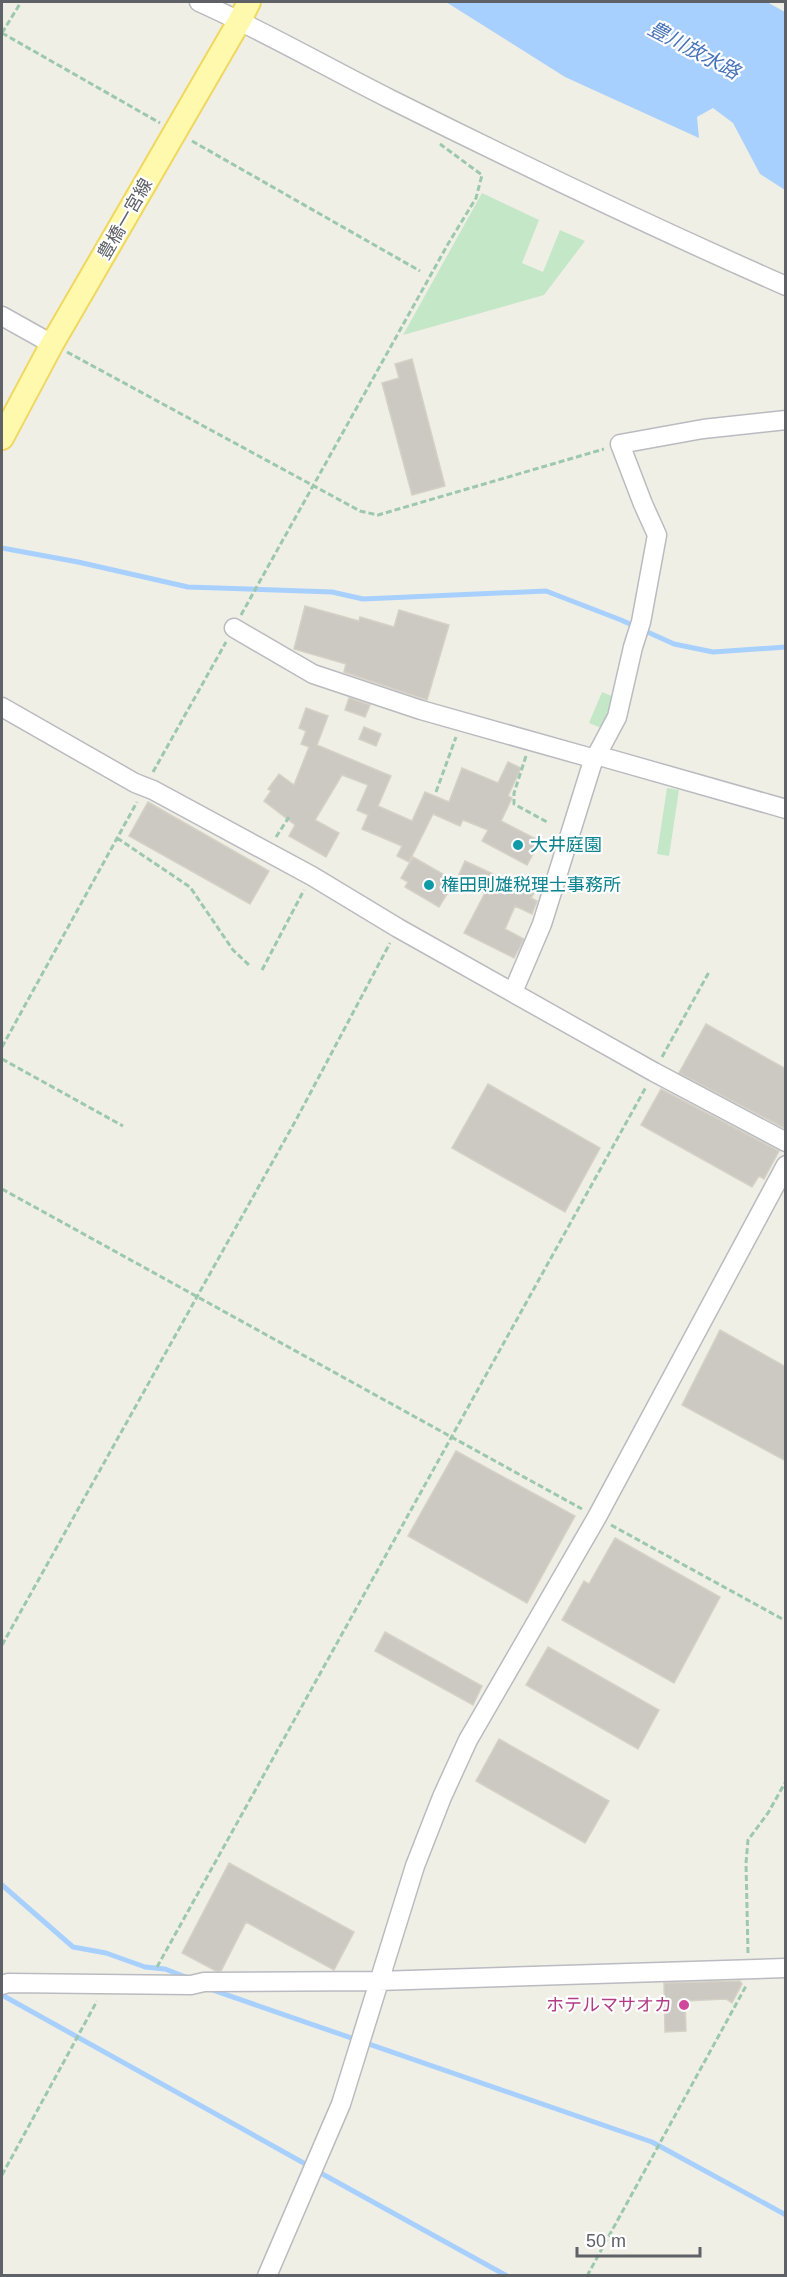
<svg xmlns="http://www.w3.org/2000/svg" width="787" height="2277" viewBox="0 0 787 2277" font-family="Helvetica,'Noto Sans JP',sans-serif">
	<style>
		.green { fill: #c3e7c7 }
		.water { fill: #a8d0fe }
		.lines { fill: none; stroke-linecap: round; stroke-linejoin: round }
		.stream { stroke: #a8d0fe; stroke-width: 5 }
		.building { fill: #ccc9c3; stroke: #d5d1c5; stroke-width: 1.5 }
		.minor-casing { stroke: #b9bbc0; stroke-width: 21 }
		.major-casing { stroke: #f0d75f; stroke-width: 26 }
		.path { stroke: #9cc8ad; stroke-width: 3; stroke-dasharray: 6 3; stroke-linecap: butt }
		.minor { stroke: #fff; stroke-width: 18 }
		.major { stroke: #fef9ad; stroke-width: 22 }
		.culture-dot { fill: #0f9aa8; stroke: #fff; stroke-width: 2 }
		.hotel-dot { fill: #d1479c; stroke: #fff; stroke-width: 2 }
		.labels { text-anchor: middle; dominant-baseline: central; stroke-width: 4.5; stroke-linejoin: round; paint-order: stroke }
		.street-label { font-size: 18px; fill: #5e6166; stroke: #fff }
		.culture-label { font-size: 18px; fill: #0d838f; stroke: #fff; text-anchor: start }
		.hotel-label { font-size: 18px; fill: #b23c85; stroke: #fff; text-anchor: end }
		.water-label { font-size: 20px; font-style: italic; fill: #4673ba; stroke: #fff }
	</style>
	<rect width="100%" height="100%" fill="#f0efe6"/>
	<path class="green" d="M 482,193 L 539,220 L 522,263 L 543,272 L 560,230 L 585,241 L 544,295 L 403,335 Z
		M 602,692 L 614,697 L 609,714 L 601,728 L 589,723 Z
		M 667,788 L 679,790 L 669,856 L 657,854 Z"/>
	<path class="water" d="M 446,2 L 767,2 L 785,12 L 785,190 L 760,174 L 733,123 L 713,108 L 697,117 L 699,138 L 565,77 Z"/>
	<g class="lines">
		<path class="stream" d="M 2,548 L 78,562 L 188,587 L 332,592 L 363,599 L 546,591 L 621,620 L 674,644 L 713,652 L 786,647
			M 2,1885 L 73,1947 L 106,1953 L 145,1967 L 165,1969 L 191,1979
			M 204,1987 L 652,2142 L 786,2215
			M 2,1995 L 309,2166
			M 317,2171 L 507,2276"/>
	</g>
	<path class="building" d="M 412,359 L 445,486 L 412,495 L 382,383 L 399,378 L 395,364 Z
		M 305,606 L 359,621 L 360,617 L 394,627 L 399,610 L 449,625 L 427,700 L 344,672 L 346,664 L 294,649 Z
		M 349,698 L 370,705 L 365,717 L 345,710 Z
		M 306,708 L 328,716 L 317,745 L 391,776 L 378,806 L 412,821 L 425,792 L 449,802 L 462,768 L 498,783 L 508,762 L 521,768 L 508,796 L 512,798 L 501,821 L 540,841 L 527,865 L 482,841 L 488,830 L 463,820 L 460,826 L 433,814 L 409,862 L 397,856 L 402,846 L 362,829 L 368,815 L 357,810 L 368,785 L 342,775 L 315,820 L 339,833 L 326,857 L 289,836 L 295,825 L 264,801 L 271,791 L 268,789 L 279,774 L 294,785 L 309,747 L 301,744 L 306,731 L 299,728 Z
		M 364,727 L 381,734 L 376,746 L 359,739 Z
		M 148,802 L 269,871 L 250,904 L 129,836 Z
		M 413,857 L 455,881 L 439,907 L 405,887 L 408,882 L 401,878 Z
		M 465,861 L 534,893 L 531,898 L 537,901 L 532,914 L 515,906 L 505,929 L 524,939 L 514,958 L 464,933 L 485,893 L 457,879 Z
		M 706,1024 L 786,1069 L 786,1129 L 679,1073 Z
		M 488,1084 L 600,1148 L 565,1212 L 452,1148 Z
		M 661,1089 L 779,1151 L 764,1179 L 759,1176 L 752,1187 L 641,1125 Z
		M 720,1330 L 786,1367 L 786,1461 L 682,1405 Z
		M 456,1451 L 575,1516 L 527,1603 L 408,1536 Z
		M 615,1538 L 720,1597 L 674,1683 L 562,1620 L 584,1581 L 589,1584 Z
		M 385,1632 L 482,1686 L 473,1705 L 375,1651 Z
		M 548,1647 L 659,1710 L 638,1749 L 526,1685 Z
		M 499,1739 L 609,1801 L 585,1843 L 476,1781 Z
		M 229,1863 L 354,1932 L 334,1970 L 246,1922 L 221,1971 L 216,1971 L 182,1953 Z
		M 740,1981 L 742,1984 L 732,2003 L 726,1999 L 685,2001 L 686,2031 L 665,2032 L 664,1983 Z"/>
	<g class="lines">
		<g class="minor-casing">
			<path id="minor" d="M 199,2 C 264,31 326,67 390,99 C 520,164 652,227 786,286
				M 2,316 L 52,344
				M 234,628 L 313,674 L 421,710 L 588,757 L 603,757 L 786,809
				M 2,707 L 135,783 L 153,790 L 312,876 L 398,928 L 654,1072 L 786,1142
				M 513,992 L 542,924 L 592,764 L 617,717 L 633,647 L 641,622 L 657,535 L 643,504 L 620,444 L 703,429 L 786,420
				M 2,1985 L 8,1983 L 191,1985 L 204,1982 L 378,1981 L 786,1968
				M 267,2276 L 341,2104 L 415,1866 L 442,1797 L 468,1740 L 597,1517 L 786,1165"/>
		</g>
		<g class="major-casing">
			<path id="major" d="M 2,438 L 52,344 L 240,20 L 249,2"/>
		</g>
		<path class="path" d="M 2,33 L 160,123
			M 2,33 L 21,2
			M 192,141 L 420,271
			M 67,352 L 360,511 L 378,515 L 604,449
			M 241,615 L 448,244 L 476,198 L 482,175 L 440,144
			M 526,756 L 514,793 L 514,804 L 547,822
			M 153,772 L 226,642
			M 436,792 L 456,737
			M 276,837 L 289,817
			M 117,838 L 190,887 L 233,950 L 250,966
			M 262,970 L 304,890
			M 2,1047 L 137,802
			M 662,1057 L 709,972
			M 2,1059 L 123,1126
			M 2,1189 L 582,1509
			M 611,1525 L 786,1621
			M 2,1645 L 296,1120 L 390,943
			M 748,1953 L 746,1863 L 748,1840 L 768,1813 L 786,1781
			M 157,1967 L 646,1087
			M 2,2175 L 97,2001
			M 587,2276 L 746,1986"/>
		<use href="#minor" class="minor"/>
		<use href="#major" class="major"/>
	</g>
	<g class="culture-dot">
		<circle cx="518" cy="845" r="6"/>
		<circle cx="429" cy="885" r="6"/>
	</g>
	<circle class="hotel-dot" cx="684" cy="2005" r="6"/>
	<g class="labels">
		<g class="street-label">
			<text transform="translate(125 219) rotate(-60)">豊橋一宮線</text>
		</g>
		<g class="culture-label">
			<text x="530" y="845">大井庭園</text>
			<text x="441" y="885">権田則雄税理士事務所</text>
		</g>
		<g class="hotel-label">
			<text x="672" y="2005">ホテルマサオカ</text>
		</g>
		<g class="water-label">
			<text transform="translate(694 50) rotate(28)">豊川放水路</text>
		</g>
	</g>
	<rect width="787" height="2277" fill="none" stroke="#5e6166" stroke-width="6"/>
	<path d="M577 2247v9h123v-9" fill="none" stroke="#5e6166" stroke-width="3"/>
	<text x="586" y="2247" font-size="18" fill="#5e6166" stroke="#ffffff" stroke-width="4.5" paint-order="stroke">50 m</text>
</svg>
